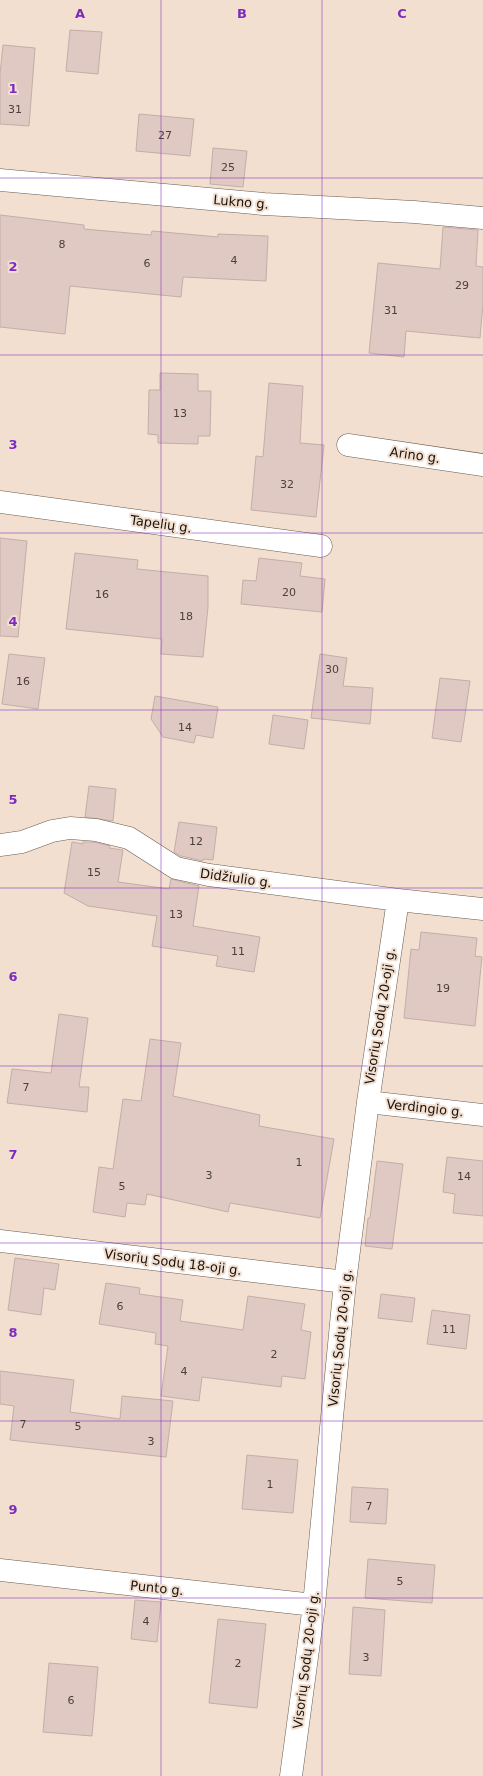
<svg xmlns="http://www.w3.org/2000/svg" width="483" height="1776" viewBox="0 0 483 1776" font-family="'DejaVu Sans',sans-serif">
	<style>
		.building { fill: #e0c8c3; stroke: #c5ada8 }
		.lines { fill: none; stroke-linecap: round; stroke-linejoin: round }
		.minor-casing { stroke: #6b5b4f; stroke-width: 23 }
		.minor { stroke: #fff; stroke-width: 22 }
		.grid { fill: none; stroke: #7b2cbf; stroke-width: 1; stroke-opacity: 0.55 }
		.labels { text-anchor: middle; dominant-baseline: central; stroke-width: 4; stroke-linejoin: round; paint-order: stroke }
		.number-label { font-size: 11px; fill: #4b403b }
		.street-label { font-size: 13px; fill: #19130e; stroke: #f2dfd0 }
		.grid-label { font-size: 13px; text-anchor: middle; font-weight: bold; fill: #7b2cbf; stroke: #f2dfd0; stroke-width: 4; stroke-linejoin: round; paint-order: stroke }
	</style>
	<rect width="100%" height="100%" fill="#f2dfd0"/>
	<path class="building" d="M 70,30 L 102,32 L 98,74 L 66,71 Z
		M 3,45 L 35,48 L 29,126 L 0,124 L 0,74 Z
		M 139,114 L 194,119 L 190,156 L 136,151 Z
		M 213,148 L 247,151 L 243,187 L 210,184 Z
		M 0,215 L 84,225 L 84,229 L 151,235 L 152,231 L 218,237 L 218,234 L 268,236 L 266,281 L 183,277 L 181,297 L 70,286 L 65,334 L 0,327 Z
		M 443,227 L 478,230 L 476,266 L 483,267 L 483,304 L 480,338 L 406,331 L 404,357 L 369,353 L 378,263 L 440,269 Z
		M 160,373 L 198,374 L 198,391 L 211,391 L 210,436 L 198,436 L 198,444 L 158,443 L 158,435 L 148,434 L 149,390 L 160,390 Z
		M 269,383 L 303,386 L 300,443 L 324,445 L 316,517 L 251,510 L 256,456 L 263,457 Z
		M 0,538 L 27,541 L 18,637 L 0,636 Z
		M 75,553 L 138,560 L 137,569 L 208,576 L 208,607 L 203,657 L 161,654 L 162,639 L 66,629 Z
		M 259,558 L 302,563 L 300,576 L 325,579 L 322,612 L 241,604 L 243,580 L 256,581 Z
		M 9,654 L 45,658 L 38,709 L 2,704 Z
		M 320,654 L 347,658 L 343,686 L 373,688 L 370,724 L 311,718 Z
		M 440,678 L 470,681 L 461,742 L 432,738 Z
		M 155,696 L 218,707 L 213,738 L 196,735 L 194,743 L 163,737 L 151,719 Z
		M 273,715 L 308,720 L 304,749 L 269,744 Z
		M 89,786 L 116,789 L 113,821 L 85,817 Z
		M 179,822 L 217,827 L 213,860 L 203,859 L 203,861 L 181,856 L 174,852 Z
		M 72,842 L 83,844 L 83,842 L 94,842 L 110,846 L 109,848 L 123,850 L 118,882 L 169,889 L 171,879 L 199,886 L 193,926 L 260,937 L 254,972 L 216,966 L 218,956 L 152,946 L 157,916 L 88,906 L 64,893 Z
		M 421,932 L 477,938 L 475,956 L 482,957 L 475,1026 L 404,1018 L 411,949 L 419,950 Z
		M 59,1014 L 88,1018 L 79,1087 L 89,1087 L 87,1112 L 7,1103 L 12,1069 L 51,1073 Z
		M 150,1039 L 181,1043 L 173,1096 L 260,1115 L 259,1126 L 334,1139 L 320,1218 L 230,1203 L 228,1212 L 147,1194 L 145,1205 L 127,1203 L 125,1217 L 93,1212 L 99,1167 L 113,1169 L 123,1099 L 141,1101 Z
		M 447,1157 L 483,1161 L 483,1216 L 453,1213 L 455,1194 L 443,1192 Z
		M 377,1161 L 403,1164 L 392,1249 L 365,1246 L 368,1218 L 370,1218 Z
		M 15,1258 L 59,1264 L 55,1290 L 44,1288 L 41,1315 L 8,1310 Z
		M 106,1283 L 140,1288 L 139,1294 L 183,1300 L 180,1321 L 243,1330 L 248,1296 L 305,1304 L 301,1330 L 311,1332 L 305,1379 L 282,1376 L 281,1387 L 202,1377 L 199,1401 L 161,1396 L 168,1346 L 155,1344 L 156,1333 L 99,1324 Z
		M 381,1294 L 415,1298 L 412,1322 L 378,1318 Z
		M 432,1310 L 470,1315 L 466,1349 L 427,1344 Z
		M 0,1371 L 74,1380 L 70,1412 L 120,1419 L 122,1396 L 173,1401 L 166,1457 L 10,1440 L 14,1406 L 0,1404 Z
		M 247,1455 L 298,1460 L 293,1513 L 242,1509 Z
		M 352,1487 L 388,1489 L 386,1524 L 350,1522 Z
		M 368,1559 L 435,1565 L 432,1603 L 365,1598 Z
		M 135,1600 L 161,1602 L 157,1642 L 131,1639 Z
		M 353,1607 L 385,1610 L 381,1676 L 349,1674 Z
		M 218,1619 L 266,1624 L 257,1708 L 209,1703 Z
		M 49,1663 L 98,1667 L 92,1736 L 43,1732 Z"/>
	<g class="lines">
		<g class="minor-casing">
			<path id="minor" d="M 0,180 L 264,204 L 414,212 L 483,218
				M 348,445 L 483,465
				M 0,502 L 321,546
				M 0,845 L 22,842 L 52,831 L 70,828 L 96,830 L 129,838 L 176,868 L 209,875 L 398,900 L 483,909
				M 368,1102 L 483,1115
				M 0,1241 L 345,1282
				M 0,1570 L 314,1605
				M 291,1776 L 314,1605 L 345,1282 L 368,1102 L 398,900"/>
		</g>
		<use href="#minor" class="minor"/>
	</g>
	<path class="grid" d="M 161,0 L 161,1776M 322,0 L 322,1776M 0,178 L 483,178M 0,355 L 483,355M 0,533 L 483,533M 0,710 L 483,710M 0,888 L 483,888M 0,1066 L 483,1066M 0,1243 L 483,1243M 0,1421 L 483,1421M 0,1598 L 483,1598"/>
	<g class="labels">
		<g class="number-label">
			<text x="15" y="109">31</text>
			<text x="165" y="135">27</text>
			<text x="228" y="167">25</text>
			<text x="62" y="244">8</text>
			<text x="234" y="260">4</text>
			<text x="147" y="263">6</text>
			<text x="462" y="285">29</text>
			<text x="391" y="310">31</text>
			<text x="180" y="413">13</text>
			<text x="287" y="484">32</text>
			<text x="289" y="592">20</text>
			<text x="102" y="594">16</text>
			<text x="186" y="616">18</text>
			<text x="332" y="669">30</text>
			<text x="23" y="681">16</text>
			<text x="185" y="727">14</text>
			<text x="196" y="841">12</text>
			<text x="94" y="872">15</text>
			<text x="176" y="914">13</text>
			<text x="238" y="951">11</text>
			<text x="443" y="988">19</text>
			<text x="26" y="1087">7</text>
			<text x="299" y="1162">1</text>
			<text x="209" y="1175">3</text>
			<text x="464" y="1176">14</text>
			<text x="122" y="1186">5</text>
			<text x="120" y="1306">6</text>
			<text x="449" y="1329">11</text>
			<text x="274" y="1354">2</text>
			<text x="184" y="1371">4</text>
			<text x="23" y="1424">7</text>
			<text x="78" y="1426">5</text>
			<text x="151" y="1441">3</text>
			<text x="270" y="1484">1</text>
			<text x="369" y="1506">7</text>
			<text x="400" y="1581">5</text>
			<text x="146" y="1621">4</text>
			<text x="366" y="1657">3</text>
			<text x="238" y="1663">2</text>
			<text x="71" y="1700">6</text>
		</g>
		<g class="street-label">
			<text transform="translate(241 202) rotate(5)">Lukno g.</text>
			<text transform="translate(415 455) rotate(8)">Arino g.</text>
			<text transform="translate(161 524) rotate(8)">Tapelių g.</text>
			<text transform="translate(236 878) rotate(8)">Didžiulio g.</text>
			<text transform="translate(380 1016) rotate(-81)">Visorių Sodų 20-oji g.</text>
			<text transform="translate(425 1108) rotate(6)">Verdingio g.</text>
			<text transform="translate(173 1262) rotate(7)">Visorių Sodų 18-oji g.</text>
			<text transform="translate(340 1338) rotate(-84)">Visorių Sodų 20-oji g.</text>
			<text transform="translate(157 1588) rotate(6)">Punto g.</text>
			<text transform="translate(306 1660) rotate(-83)">Visorių Sodų 20-oji g.</text>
		</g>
	</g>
	<g class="grid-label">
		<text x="80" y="18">A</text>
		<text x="242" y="18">B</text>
		<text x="402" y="18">C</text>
		<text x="13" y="93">1</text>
		<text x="13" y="271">2</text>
		<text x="13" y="449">3</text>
		<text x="13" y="626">4</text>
		<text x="13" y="804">5</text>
		<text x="13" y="981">6</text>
		<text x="13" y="1159">7</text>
		<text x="13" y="1337">8</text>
		<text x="13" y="1514">9</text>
	</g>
</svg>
